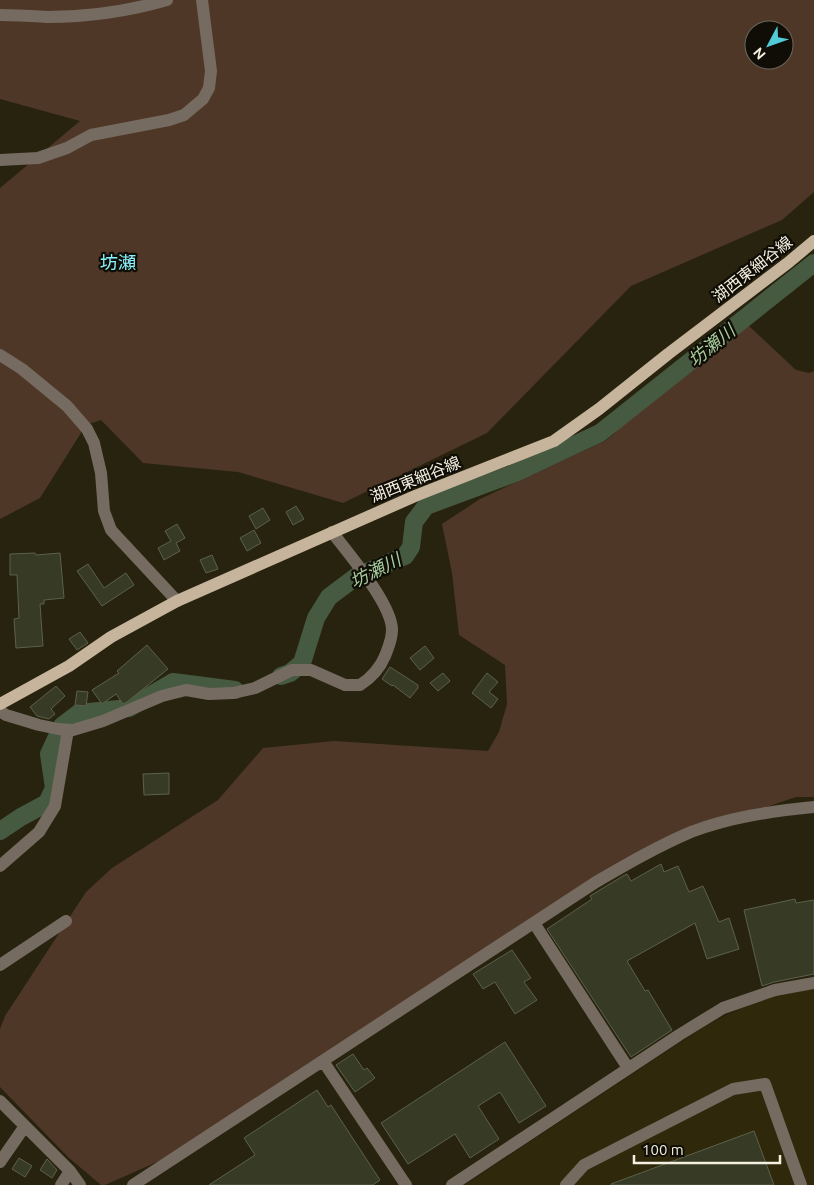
<svg xmlns="http://www.w3.org/2000/svg" width="814" height="1185" viewBox="0 0 814 1185" font-family="Ubuntu,'Noto Sans JP',sans-serif">
	<style>
		.built { fill: #2f280b }
		.green { fill: #4f3727; fill-rule: evenodd }
		.lines { fill: none; stroke-linecap: round; stroke-linejoin: round }
		.river { stroke: #465a41; stroke-width: 18 }
		.building { fill: #373b26; stroke: #5c614a }
		.minor { stroke: #756b60; stroke-width: 12 }
		.major { stroke: #c7b49c; stroke-width: 12 }
		.labels { text-anchor: middle; dominant-baseline: central; stroke-width: 4.5; stroke-linejoin: round; paint-order: stroke }
		.street-label { font-size: 16px; fill: #f3f0e2; stroke: #0f0d05 }
		.neighbourhood-label { font-size: 18px; fill: #88f2fe; stroke: #0f0d05 }
		.water-label { font-size: 18px; font-style: italic; fill: #a7cd9d; stroke: #0f0d05 }
	</style>
	<rect width="100%" height="100%" fill="#28230e"/>
	<path class="built" d="M 814,989 L 814,1185 L 465,1185 L 707,1025 L 742,1008 L 778,995 Z"/>
	<path class="green" d="M 0,0 L 814,0 L 814,192 L 782,220 L 631,286 L 487,433 L 343,503 L 238,472 L 143,463 L 101,420 L 86,425 L 40,498 L 0,519 L 0,188 L 80,121 L 0,99 ZM 754,30 L 784,30 L 784,60 L 754,60 Z
		M 749,326 L 796,370 L 809,373 L 814,371 L 814,797 L 796,797 L 717,824 L 656,848 L 166,1158 L 105,1185 L 101,1185 L 68,1157 L 0,1087 L 0,1029 L 5,1016 L 86,892 L 112,868 L 218,800 L 263,748 L 334,741 L 488,751 L 499,732 L 507,704 L 505,665 L 459,635 L 452,573 L 442,524 L 480,499 L 605,441 L 614,434 L 633,412 L 651,400 L 683,375 L 702,363 L 711,353 L 736,331 Z"/>
	<g class="lines">
		<path class="river" d="M 281,676 L 290,673 L 302,663 L 316,618 L 329,597 L 357,576 L 405,556 L 411,547 L 414,522 L 426,506 L 515,473 L 600,433 L 814,263
			M 0,831 L 21,817 L 47,803 L 54,788 L 49,754 L 62,726 L 79,713 L 129,708 L 173,682 L 235,690"/>
	</g>
	<path class="building" d="M 296,506 L 304,519 L 293,525 L 286,512 Z
		M 263,508 L 270,520 L 256,529 L 249,516 Z
		M 177,524 L 185,538 L 176,543 L 180,551 L 164,560 L 158,548 L 171,541 L 165,531 Z
		M 254,530 L 261,543 L 247,551 L 240,538 Z
		M 35,553 L 36,555 L 60,553 L 64,598 L 44,600 L 44,604 L 40,604 L 43,646 L 16,648 L 14,619 L 19,618 L 17,575 L 10,575 L 10,554 Z
		M 212,555 L 218,569 L 206,573 L 200,560 Z
		M 88,564 L 104,588 L 126,573 L 134,585 L 102,606 L 77,571 Z
		M 80,632 L 88,643 L 77,650 L 69,639 Z
		M 147,645 L 168,669 L 127,702 L 123,704 L 116,694 L 102,704 L 92,690 L 119,673 L 117,671 Z
		M 425,646 L 434,658 L 420,670 L 410,658 Z
		M 390,667 L 418,685 L 418,688 L 410,698 L 393,685 L 392,686 L 382,679 Z
		M 443,673 L 450,681 L 438,691 L 430,683 Z
		M 487,673 L 498,682 L 489,692 L 498,699 L 491,708 L 472,693 Z
		M 56,686 L 65,696 L 51,709 L 55,714 L 49,719 L 37,716 L 30,707 Z
		M 77,691 L 88,692 L 86,706 L 75,705 Z
		M 169,773 L 169,794 L 144,795 L 143,774 Z
		M 661,864 L 664,872 L 678,866 L 689,892 L 703,886 L 719,922 L 729,918 L 739,949 L 707,959 L 695,923 L 627,961 L 645,991 L 648,990 L 672,1030 L 631,1057 L 547,929 L 592,899 L 590,896 L 623,876 L 627,874 L 631,881 Z
		M 795,899 L 796,903 L 814,900 L 814,974 L 774,982 L 762,986 L 744,910 Z
		M 512,950 L 531,978 L 524,982 L 537,1000 L 515,1014 L 495,982 L 483,989 L 473,974 Z
		M 505,1042 L 546,1106 L 519,1123 L 500,1092 L 478,1106 L 499,1139 L 470,1158 L 455,1134 L 408,1164 L 381,1123 Z
		M 353,1054 L 364,1070 L 367,1068 L 375,1078 L 355,1092 L 336,1065 Z
		M 317,1090 L 328,1107 L 331,1105 L 380,1180 L 373,1185 L 209,1185 L 255,1155 L 244,1138 Z
		M 754,1131 L 774,1185 L 611,1185 L 611,1184 Z
		M 19,1158 L 32,1166 L 25,1177 L 12,1169 Z
		M 47,1159 L 57,1170 L 52,1178 L 40,1170 Z"/>
	<g class="lines">
		<path class="minor" d="M 0,15 C 16,15 31,16 47,17 C 86,17 129,11 167,0
			M 0,160 L 38,158 L 67,148 L 91,135 L 169,120 L 184,115 L 203,99 L 209,88 L 211,71 L 202,0
			M 0,355 L 22,369 L 67,406 L 87,429 L 94,443 L 101,473 L 104,511 L 111,530 L 177,601
			M 0,711 L 6,715 L 39,725 L 58,729 L 73,730 L 103,721 L 162,696 L 186,690 L 209,694 L 233,693 L 255,688 L 292,670 L 311,670 L 345,685 L 360,685 C 371,678 380,668 385,656 C 388,648 392,640 392,630 C 392,604 348,553 332,532
			M 0,866 L 39,832 L 55,806 L 68,730
			M 534,923 L 628,1068
			M 0,965 L 66,921
			M 323,1061 L 406,1185
			M 0,1101 L 70,1171 L 80,1185
			M 0,1162 L 25,1126
			M 61,1185 L 70,1171
			M 133,1185 L 596,882 C 627,864 658,846 691,832 C 730,817 773,811 814,807
			M 452,1185 L 679,1035 L 723,1008 L 775,990 L 814,983
			M 566,1185 L 584,1165 L 733,1089 L 765,1084 L 801,1185"/>
		<path class="major" d="M 0,704 L 69,666 L 111,637 L 177,601 L 415,496 L 554,441 L 599,409 L 668,354 L 789,262 L 814,241"/>
	</g>
	<g class="labels">
		<g class="street-label">
			<text transform="translate(752 269) rotate(-38)">湖西東細谷線</text>
			<text transform="translate(415 479) rotate(-22)">湖西東細谷線</text>
		</g>
		<g class="neighbourhood-label">
			<text x="118" y="262">坊瀬</text>
		</g>
		<g class="water-label">
			<text transform="translate(711 345) rotate(-39)">坊瀬川</text>
			<text transform="translate(375 570) rotate(-27)">坊瀬川</text>
		</g>
	</g>
	<g transform="translate(769 45) rotate(229)"><circle r="24" fill="#0f0d05" stroke="#6a685d"/>
	<path d="M0-4L9 19L0 12L-9 19Z" fill="#52cbd8"/>
	<text y="-8" font-size="14" font-weight="bold" text-anchor="middle" fill="#f3f0e2">N</text>
	</g>
	<path d="M634 1155v8h146v-8" fill="none" stroke="#f3f0e2" stroke-width="2.5"/>
	<text x="642" y="1155" font-size="15" fill="#f3f0e2" stroke="#0f0d05" stroke-width="4" paint-order="stroke">100 m</text>
</svg>
